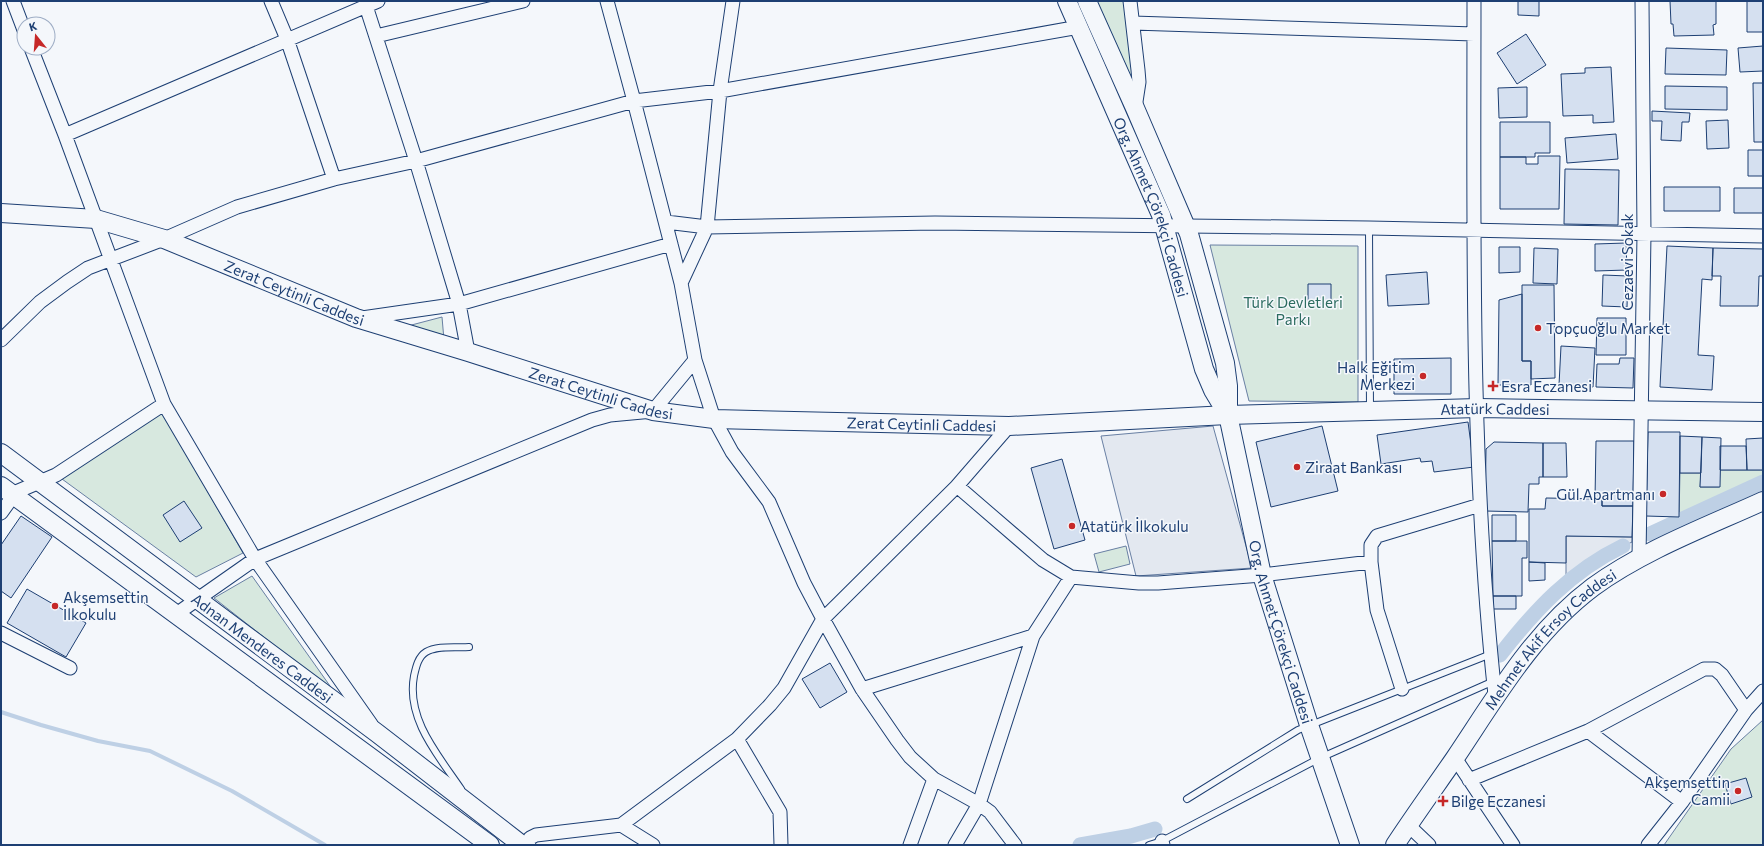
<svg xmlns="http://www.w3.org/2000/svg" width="1764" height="846" viewBox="0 0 1764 846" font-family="Commissioner,sans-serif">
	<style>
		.green { fill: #d7e8df; stroke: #687fa3 }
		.parking { fill: #e3e8f0; stroke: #687fa3 }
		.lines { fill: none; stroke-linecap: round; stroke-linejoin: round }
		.stream { stroke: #bed0e5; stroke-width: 4 }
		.canal { stroke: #bed0e5; stroke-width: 15 }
		.building { fill: #d5e0f0; stroke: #1d3f73 }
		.lane-casing { stroke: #1d3f73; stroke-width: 8 }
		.street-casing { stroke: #1d3f73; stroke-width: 15 }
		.secondary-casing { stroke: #1d3f73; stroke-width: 20 }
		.lane { stroke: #f4f7fb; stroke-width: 6 }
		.street { stroke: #f4f7fb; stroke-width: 13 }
		.secondary { stroke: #f4f7fb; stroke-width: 18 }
		.poi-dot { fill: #c62828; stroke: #f4f7fb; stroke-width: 1.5 }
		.labels { text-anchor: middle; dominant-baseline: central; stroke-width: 3; stroke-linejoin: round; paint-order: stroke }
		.street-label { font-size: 15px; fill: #1d3f73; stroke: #f4f7fb }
		.park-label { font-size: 15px; fill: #2c6c60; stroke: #f4f7fb }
		.poi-label { font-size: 15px; fill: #1d3f73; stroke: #f4f7fb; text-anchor: start }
	</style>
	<rect width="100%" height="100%" fill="#f4f7fb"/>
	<path class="green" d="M 1088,1 L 1130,1 L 1135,108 Z
		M 1210,245 L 1358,246 L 1358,402 L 1249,401 Z
		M 442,317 L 444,340 L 400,328 Z
		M 162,412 L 243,553 L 196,577 L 62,479 Z
		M 1720,470 L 1763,470 L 1763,480 L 1679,517 L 1680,473 L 1701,473 L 1700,487 L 1719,487 Z
		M 1126,546 L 1130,564 L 1099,572 L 1094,554 Z
		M 252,576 L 335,693 L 214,598 Z
		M 1763,720 L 1763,845 L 1664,845 L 1731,749 Z"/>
	<path class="parking" d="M 1213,426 L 1252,568 L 1136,576 L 1101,436 Z
		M 1566,536 L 1632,537 L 1632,542 L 1602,557 L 1566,583 Z"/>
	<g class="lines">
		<path class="stream" d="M 1,712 L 41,725 L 98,741 L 150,751 L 232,791 L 325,845"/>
		<path class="canal" d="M 1650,534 L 1763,482
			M 1500,655 C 1535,610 1571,571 1623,546
			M 1080,845 L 1131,836 L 1155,829"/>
	</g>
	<path class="building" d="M 1518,1 L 1539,1 L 1539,16 L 1518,15 Z
		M 1670,1 L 1716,1 L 1716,24 L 1713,25 L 1714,35 L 1674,36 L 1673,24 L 1671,24 Z
		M 1747,1 L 1763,1 L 1763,32 L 1747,32 Z
		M 1526,34 L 1546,65 L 1517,84 L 1497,53 Z
		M 1763,46 L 1763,71 L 1740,72 L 1738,48 Z
		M 1666,48 L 1727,50 L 1726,75 L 1665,74 Z
		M 1611,67 L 1614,122 L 1593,123 L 1593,115 L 1563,116 L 1561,74 L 1585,73 L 1585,68 Z
		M 1753,83 L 1763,83 L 1763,142 L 1754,142 Z
		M 1665,86 L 1727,87 L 1727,110 L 1665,109 Z
		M 1527,87 L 1527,117 L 1499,118 L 1498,88 Z
		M 1652,111 L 1690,113 L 1689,122 L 1682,122 L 1681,141 L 1661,140 L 1662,121 L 1652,121 Z
		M 1728,120 L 1729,148 L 1707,149 L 1706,121 Z
		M 1500,122 L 1550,122 L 1550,153 L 1535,153 L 1535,157 L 1500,157 Z
		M 1616,134 L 1618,159 L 1567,163 L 1565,138 Z
		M 1748,150 L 1763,150 L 1763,176 L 1748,176 Z
		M 1538,156 L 1560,156 L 1559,209 L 1500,209 L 1500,157 L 1526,157 L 1526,164 L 1538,164 Z
		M 1565,169 L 1619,170 L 1618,225 L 1564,224 Z
		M 1664,187 L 1720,187 L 1720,211 L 1664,211 Z
		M 1734,188 L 1763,188 L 1763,213 L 1734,213 Z
		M 1626,243 L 1627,270 L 1595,271 L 1595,244 Z
		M 1667,246 L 1713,248 L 1712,280 L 1702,279 L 1698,355 L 1714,356 L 1712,390 L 1660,387 Z
		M 1499,247 L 1520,247 L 1520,272 L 1499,273 Z
		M 1534,248 L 1558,249 L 1557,284 L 1533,283 Z
		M 1713,248 L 1763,249 L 1763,276 L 1759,276 L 1758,306 L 1720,306 L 1721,276 L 1712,276 Z
		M 1427,272 L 1429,304 L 1388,306 L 1386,275 Z
		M 1603,275 L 1628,276 L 1627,307 L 1602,306 Z
		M 1308,284 L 1331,284 L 1331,307 L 1308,307 Z
		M 1522,285 L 1554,285 L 1555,378 L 1531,379 L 1531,361 L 1522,361 Z
		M 1522,294 L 1522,361 L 1531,361 L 1531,385 L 1498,385 L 1499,300 Z
		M 1597,318 L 1626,318 L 1626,355 L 1596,355 Z
		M 1561,346 L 1595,348 L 1593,387 L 1559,385 Z
		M 1451,358 L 1451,394 L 1394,394 L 1394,359 Z
		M 1620,358 L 1634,358 L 1633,388 L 1596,387 L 1597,364 L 1619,364 Z
		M 1468,422 L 1474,467 L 1434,472 L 1432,461 L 1421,462 L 1420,458 L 1381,464 L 1377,435 Z
		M 1322,426 L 1338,491 L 1271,507 L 1256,442 Z
		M 1648,432 L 1680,432 L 1679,517 L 1646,516 Z
		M 1680,436 L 1702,437 L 1701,473 L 1680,473 Z
		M 1702,437 L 1721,438 L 1720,487 L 1700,487 Z
		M 1763,438 L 1763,470 L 1747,470 L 1746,439 Z
		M 1596,441 L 1634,441 L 1633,506 L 1602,506 L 1602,499 L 1595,499 Z
		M 1494,442 L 1543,443 L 1543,477 L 1539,477 L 1539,484 L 1529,484 L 1528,512 L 1485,511 L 1486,449 Z
		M 1543,443 L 1566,443 L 1567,477 L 1543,477 Z
		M 1720,446 L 1746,446 L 1747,470 L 1720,470 Z
		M 1062,459 L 1085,540 L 1054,549 L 1031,468 Z
		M 1546,498 L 1602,499 L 1602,506 L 1633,506 L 1632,537 L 1566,536 L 1566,563 L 1529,562 L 1529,509 L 1545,509 Z
		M 184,501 L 202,528 L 180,542 L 163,515 Z
		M 1492,515 L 1516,515 L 1516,541 L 1492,541 Z
		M 21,516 L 52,537 L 11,598 L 1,591 L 1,545 Z
		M 1492,541 L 1527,541 L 1527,558 L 1522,558 L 1522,596 L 1493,596 Z
		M 1529,562 L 1545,563 L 1545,580 L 1529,581 Z
		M 27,589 L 86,623 L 66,657 L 7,623 Z
		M 1493,596 L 1516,596 L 1516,609 L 1493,609 Z
		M 830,663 L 847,692 L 820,708 L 802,679 Z
		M 1746,778 L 1752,797 L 1731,804 L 1725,784 Z"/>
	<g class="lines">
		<g class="lane-casing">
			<path id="lane" d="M 1369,228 L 1370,410
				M 461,789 C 438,755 406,719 414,676 C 416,667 418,657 426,652 C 437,645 457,648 469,647
				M 1187,799 L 1298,730 L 1491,654
				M 1149,845 L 1162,841 L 1320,758 L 1494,681"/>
		</g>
		<g class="street-casing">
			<path id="street" d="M 13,1 L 24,30
				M 271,1 L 287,39 L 334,179
				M 607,1 L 634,101 L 681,283 L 695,360 L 714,419 L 732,452 L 769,502 L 804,583 L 823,619 L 862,689 L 897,740 L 910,757 L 934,779 L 979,804 L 990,812 L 1015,845
				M 1130,1 L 1138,70 L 1139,82 L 1135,108
				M 1474,1 C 1474,232 1470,465 1495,695
				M 366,6 L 416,161 L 459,304 L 468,352
				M 1133,23 L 1474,34
				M 376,36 L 523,1
				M 31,48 L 65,135 L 164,404 L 255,559 L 371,724
				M 65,135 L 378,1
				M 666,222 L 707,227 L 935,223 L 1369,228 L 1763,236
				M 681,283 L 707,227 L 720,91 L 733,1
				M 362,318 L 459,304 L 671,244
				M 1,340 L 40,302 L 67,282 L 88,268 L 164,239 L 237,207 L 334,179 L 416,161 L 634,101 L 720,91 L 1079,27 L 1074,21
				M 957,486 L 1043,560 L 1071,577 L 1139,583 L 1158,583 L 1262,575 L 1371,562 L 1377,610 L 1402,689
				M 1,513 L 16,492 L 56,475 L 164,404
				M 1639,558 L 1644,234 L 1642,1
				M 1371,562 L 1371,545 L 1377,536 L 1480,505
				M 175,615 L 255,559 L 592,420 L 610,415 L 653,411 L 695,360
				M 1,633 L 70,668
				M 862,689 L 1033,636
				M 1588,731 L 1682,802
				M 737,739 L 780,812 L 781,845
				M 1455,758 L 1513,845
				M 1469,780 L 1588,731 L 1704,669 L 1715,669 L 1722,675 L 1746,710
				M 621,825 L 653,845
				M 1408,825 L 1429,845
				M 1162,841 L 1163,845
				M 528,845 L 530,838 L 536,835 L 621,825 L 737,739 L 770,705 L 784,688 L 823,619 L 957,486 L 1009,426
				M 910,845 L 934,779
				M 955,845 L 979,804 L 1033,636 L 1071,577
				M 1648,845 L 1682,802 L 1746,710 L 1763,691"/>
		</g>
		<g class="secondary-casing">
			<g id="secondary">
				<path id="s1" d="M 1067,1 L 1161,215 L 1204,369 L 1213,390 L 1228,415"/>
				<path id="s2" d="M 1087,1 L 1135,108 L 1189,234 L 1225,363 L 1228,386 L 1228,415 L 1262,575 L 1309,725 L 1350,845"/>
				<path id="s3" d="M 1,213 L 96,219 L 164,239 L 356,318 L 468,352 L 653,411 L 714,419 L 1009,426 L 1228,415 L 1478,408 L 1763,412"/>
				<path id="s4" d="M 1,453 L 377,733 L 522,845"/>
				<path d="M 1,486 L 490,845"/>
				<path id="s5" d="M 1395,845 C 1414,816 1435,787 1455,758 C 1496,697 1533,632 1593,587 C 1644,550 1706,527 1763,501"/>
			</g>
		</g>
		<use href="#lane" class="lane"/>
		<use href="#street" class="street"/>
		<use href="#secondary" class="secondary"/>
	</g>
	<g class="poi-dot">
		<circle cx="1538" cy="328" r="4"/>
		<circle cx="1423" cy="376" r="4"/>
		<path d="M1491 380h4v4h4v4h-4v4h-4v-4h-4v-4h4z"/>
		<circle cx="1297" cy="467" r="4"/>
		<circle cx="1663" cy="494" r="4"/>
		<circle cx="1072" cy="526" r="4"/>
		<circle cx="55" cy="606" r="4"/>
		<circle cx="1738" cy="791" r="4"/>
		<path d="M1441 795h4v4h4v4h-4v4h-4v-4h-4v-4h4z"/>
	</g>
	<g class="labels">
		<g class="street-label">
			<text stroke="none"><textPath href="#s1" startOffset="223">Org. Ahmet Çörekçi Caddesi</textPath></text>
			<text transform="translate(1627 262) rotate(-90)">Cezaevi Sokak</text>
			<text stroke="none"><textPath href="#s3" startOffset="307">Zerat Ceytinli Caddesi</textPath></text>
			<text stroke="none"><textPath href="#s3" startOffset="630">Zerat Ceytinli Caddesi</textPath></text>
			<text stroke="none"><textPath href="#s3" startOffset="1528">Atatürk Caddesi</textPath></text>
			<text stroke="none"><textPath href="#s3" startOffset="954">Zerat Ceytinli Caddesi</textPath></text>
			<text stroke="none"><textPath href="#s2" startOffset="664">Org. Ahmet Çörekçi Caddesi</textPath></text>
			<text stroke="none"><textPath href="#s5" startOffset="259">Mehmet Akif Ersoy Caddesi</textPath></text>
			<text stroke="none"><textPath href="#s4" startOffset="326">Adnan Menderes Caddesi</textPath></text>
		</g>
		<g class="park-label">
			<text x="1293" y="302">Türk Devletleri<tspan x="1293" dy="17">Parkı</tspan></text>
		</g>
		<g class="poi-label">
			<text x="1546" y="328">Topçuoğlu Market</text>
			<text x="1415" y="367" text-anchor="end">Halk Eğitim<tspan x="1415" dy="17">Merkezi</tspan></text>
			<text x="1501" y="386">Esra Eczanesi</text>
			<text x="1305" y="467">Ziraat Bankası</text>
			<text x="1655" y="494" text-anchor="end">Gül Apartmanı</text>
			<text x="1080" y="526">Atatürk İlkokulu</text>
			<text x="63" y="597">Akşemsettin<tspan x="63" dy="17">İlkokulu</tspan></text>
			<text x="1730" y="782" text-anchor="end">Akşemsettin<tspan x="1730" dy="17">Camii</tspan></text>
			<text x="1451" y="801">Bilge Eczanesi</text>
		</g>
	</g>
	<rect width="1764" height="846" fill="none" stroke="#1d3f73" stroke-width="4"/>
	<g transform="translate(36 36) rotate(343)"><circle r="19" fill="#f4f7fb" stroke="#9eadc5"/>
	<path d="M0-3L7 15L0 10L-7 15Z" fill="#c62828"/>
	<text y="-6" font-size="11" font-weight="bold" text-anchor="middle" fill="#1d3f73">K</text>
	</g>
</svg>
